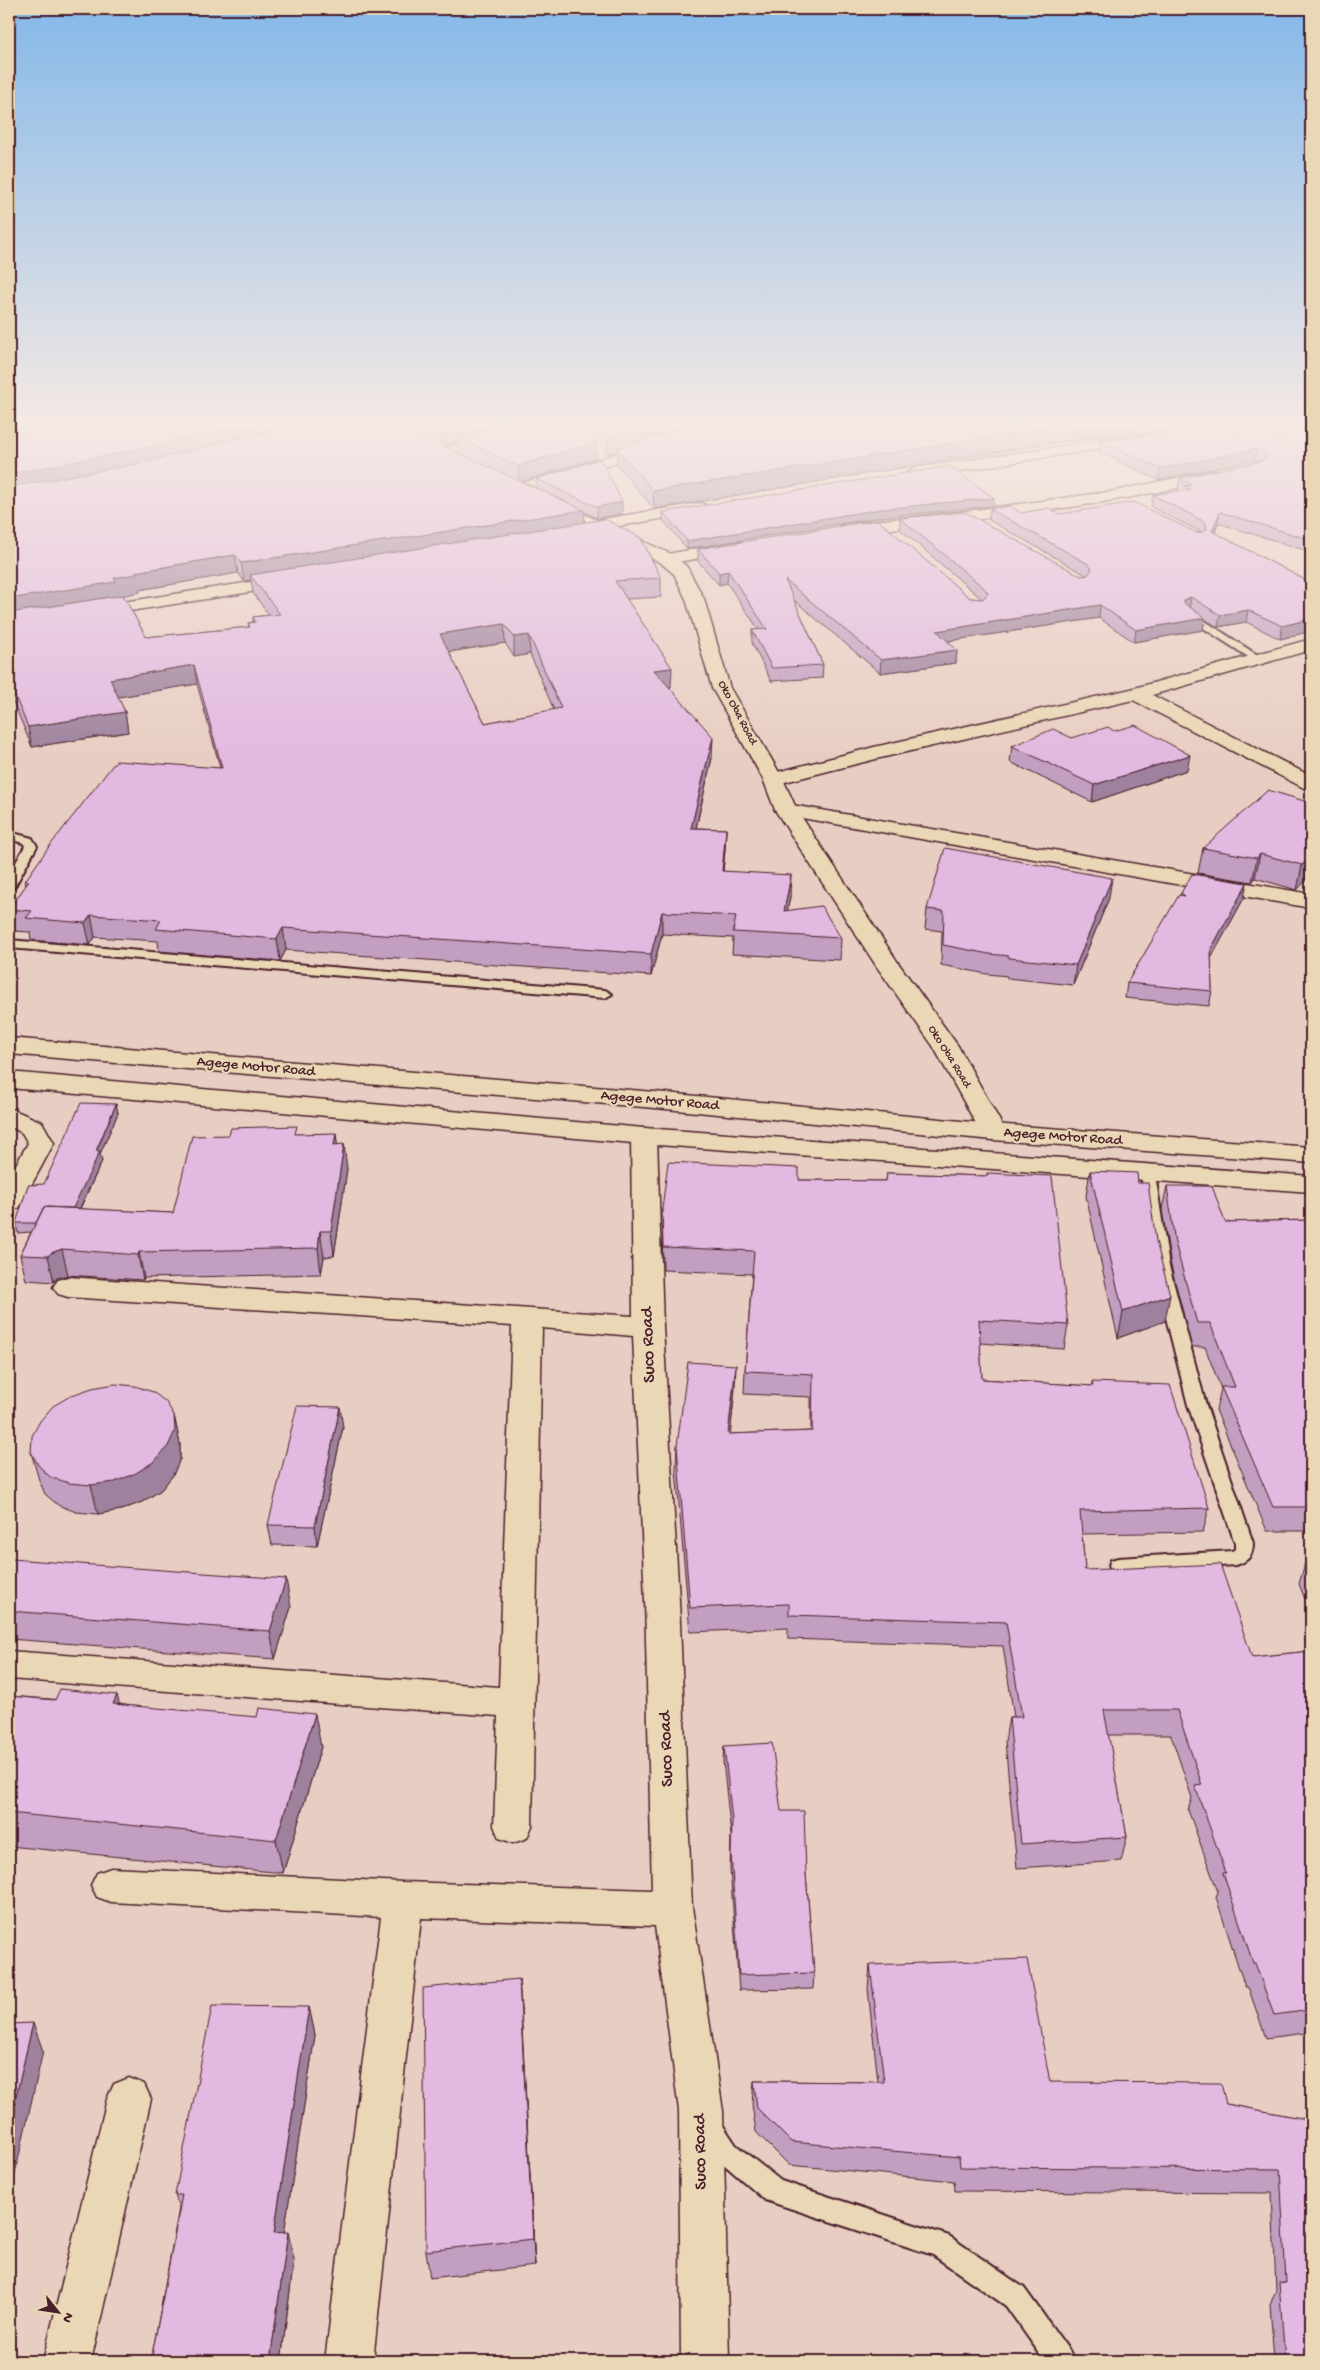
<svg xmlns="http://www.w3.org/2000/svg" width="1320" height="2370" viewBox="0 0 1320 2370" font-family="'Gochi Hand',sans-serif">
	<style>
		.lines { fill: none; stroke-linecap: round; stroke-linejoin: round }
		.service-casing { stroke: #4a1f2b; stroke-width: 4 }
		.minor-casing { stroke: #4a1f2b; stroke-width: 3 }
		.tertiary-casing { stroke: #4a1f2b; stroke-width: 3 }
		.secondary-casing { stroke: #4a1f2b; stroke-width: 3 }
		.service { fill: #ead7b5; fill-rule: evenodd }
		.minor { fill: #ead7b5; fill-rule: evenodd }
		.tertiary { fill: #ead7b5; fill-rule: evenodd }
		.secondary { fill: #ead7b5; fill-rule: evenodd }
		.wall { fill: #c29fc1; stroke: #4a1f2b; fill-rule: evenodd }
		.shaded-wall { fill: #9e829d; stroke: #4a1f2b }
		.building { fill: #e2b9e0; stroke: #4a1f2b; fill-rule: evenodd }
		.labels { text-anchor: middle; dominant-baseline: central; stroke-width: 4.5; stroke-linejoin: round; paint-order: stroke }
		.far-street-label { font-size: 12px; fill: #4a1f2b; stroke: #ead7b5 }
		.street-label { font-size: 15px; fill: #4a1f2b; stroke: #ead7b5 }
		.near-street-label { font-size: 18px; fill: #4a1f2b; stroke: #ead7b5 }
	</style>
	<rect width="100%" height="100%" fill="#e8cec2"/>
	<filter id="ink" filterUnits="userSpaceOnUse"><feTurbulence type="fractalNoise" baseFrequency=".02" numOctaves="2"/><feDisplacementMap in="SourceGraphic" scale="10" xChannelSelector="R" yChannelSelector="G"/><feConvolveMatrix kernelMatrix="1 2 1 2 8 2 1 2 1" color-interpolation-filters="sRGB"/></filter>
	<g filter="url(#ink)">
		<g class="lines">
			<g class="service-casing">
				<path id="service" d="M 1188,611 L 1191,612 L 1265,660 L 1260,663 L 1256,662 L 1185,616 L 1183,614 Z
					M 9,832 L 32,838 L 37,846 L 15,886 L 9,890 L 9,875 L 25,846 L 23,843 L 9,839 Z
					M 9,940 L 605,990 L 612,994 L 605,998 L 9,948 Z
					M 1148,1169 L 1155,1174 L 1169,1266 L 1206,1405 L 1253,1543 C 1253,1556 1248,1561 1236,1565 L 1118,1572 L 1111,1570 L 1109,1565 L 1111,1560 L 1118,1558 L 1232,1551 L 1235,1549 L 1235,1543 L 1188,1405 L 1153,1266 L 1141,1174 Z
					M 712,2117 L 720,2121 L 736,2145 L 781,2181 L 949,2236 L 1024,2288 L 1070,2352 L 1074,2361 L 1045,2361 L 1006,2306 L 933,2255 L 765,2200 L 720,2161 L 700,2129 L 704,2121 Z"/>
			</g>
			<g class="minor-casing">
				<path id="minor" d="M 512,427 L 533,427 L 531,430 L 446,457 L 441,458 L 434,454 L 436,451 Z
					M 701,427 L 722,427 L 720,430 L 526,492 L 514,492 L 512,489 L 514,486 Z
					M 1221,427 L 1282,427 L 1275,431 L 1194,437 L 1187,433 L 1194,429 Z
					M 1137,435 L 1142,436 L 1144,439 L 1142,442 L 915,478 L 907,473 L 915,468 Z
					M 1214,470 L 1222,475 L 1219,478 C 1097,509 971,520 846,534 L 840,532 L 838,529 L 840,526 L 846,524 L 967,511 L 1115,491 Z
					M 700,503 L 706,505 L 708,508 L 706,511 L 597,530 L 591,528 L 589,525 L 591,522 L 597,520 Z
					M 735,542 L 741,543 L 743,547 L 741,551 L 667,564 L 661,563 L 659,559 L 661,555 L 667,554 Z
					M 289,576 L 295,577 L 298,581 L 295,585 L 92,617 L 86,616 L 83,612 L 86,608 L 92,607 Z
					M 1311,639 L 1311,650 L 1152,695 L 1311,776 L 1311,790 L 1304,788 L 1133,700 L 876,759 L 773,785 L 766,783 L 763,779 L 766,775 L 874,747 L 1131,689 Z
					M 786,804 L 1311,894 L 1311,908 L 779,814 L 775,810 L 779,806 Z
					M 9,1108 L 42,1122 L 54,1143 L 19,1208 L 9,1211 L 9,1177 L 28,1143 L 22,1133 L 9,1126 Z
					M 644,1128 L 653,1130 L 657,1136 L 663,1327 L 679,1600 L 692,1907 L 723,2111 L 729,2361 L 681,2361 L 679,2111 L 655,1926 L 421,1918 L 373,2361 L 325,2361 L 381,1917 L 111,1902 L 97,1897 L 91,1885 L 97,1873 L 111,1868 L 403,1882 L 652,1890 L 645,1600 L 633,1336 L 542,1328 L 532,1826 L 527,1838 L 513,1843 L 499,1838 L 494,1826 L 498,1716 L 9,1679 L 9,1651 L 499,1687 L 512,1326 L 68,1297 L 58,1294 L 53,1287 L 58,1280 L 68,1277 L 633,1316 L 631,1136 L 635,1130 Z
					M 129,2078 L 144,2084 L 151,2099 L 91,2361 L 43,2361 L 107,2099 L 114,2084 Z"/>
			</g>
			<g class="tertiary-casing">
				<path id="tertiary" d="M 551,499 L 673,555 L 687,567 L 704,599 L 730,688 L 783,779 L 797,810 L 899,964 L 958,1046 L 1006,1132 L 1002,1138 L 993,1140 L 984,1138 L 933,1046 L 877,967 L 775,810 L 763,779 L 712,688 L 686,599 L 674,574 L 661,563 L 545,507 L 543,504 L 545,501 Z"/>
			</g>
			<g class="secondary-casing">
				<path id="secondary" d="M 9,1038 L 655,1092 L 993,1124 L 1311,1147 L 1311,1163 L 993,1140 L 655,1108 L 9,1054 Z
					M 9,1072 L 644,1128 L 1311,1176 L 1311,1192 L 644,1144 L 9,1088 Z"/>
			</g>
			<use href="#service" class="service"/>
			<use href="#minor" class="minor"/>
			<use href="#tertiary" class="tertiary"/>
			<use href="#secondary" class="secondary"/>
		</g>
		<path class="wall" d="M 9,427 L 1206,427 L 1051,443 L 654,509 L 617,465 L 617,452 L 608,454 L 594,438 L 596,442 L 596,458 L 522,482 L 537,488 L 536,479 L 622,514 L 597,518 L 584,512 L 584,523 L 661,578 L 661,597 L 626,599 L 671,687 L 669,688 L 712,758 L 696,828 L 726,829 L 725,850 L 723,871 L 790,897 L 787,910 L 841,938 L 840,960 L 732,954 L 733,938 L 662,934 L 651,976 L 286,950 L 280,961 L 159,951 L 158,941 L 95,937 L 90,945 L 31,940 L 30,932 L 13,931 L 9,913 L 9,908 L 26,886 L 25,881 L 220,767 L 197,684 L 118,697 L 125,712 L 128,732 L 32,747 L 9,692 ZM 458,442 L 459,453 L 444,447 ZM 238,573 L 244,581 L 251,580 L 253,593 L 269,615 L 253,617 L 253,622 L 248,623 L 249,627 L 146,637 L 123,595 L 140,592 L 139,590 ZM 505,643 L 514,657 L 530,654 L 554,710 L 485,723 L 449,652 Z
			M 1236,432 L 1274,437 L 1311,457 L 1311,552 L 1218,523 L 1215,533 L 1311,583 L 1311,631 L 1280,639 L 1246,622 L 1218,627 L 1205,619 L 1203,630 L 1134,642 L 1099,618 L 948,641 L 957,650 L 956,663 L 880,673 L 794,600 L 823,665 L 822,678 L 771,681 L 752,643 L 752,630 L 759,630 L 727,583 L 719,585 L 698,561 L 698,549 L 970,598 L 982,599 L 900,529 L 900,518 L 1081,576 L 1086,575 L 989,520 L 990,509 L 1021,513 L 1060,514 L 1197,533 L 1201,532 L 1151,507 L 1153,495 L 1180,491 L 1178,490 L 1180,478 L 1259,462 L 1255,460 L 1158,480 L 1099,452 L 1101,441 Z
			M 994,498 L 993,506 L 881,517 L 687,549 L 663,520 L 663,512 Z
			M 1072,738 L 1187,770 L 1092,802 L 1010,762 L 1012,746 Z
			M 1311,803 L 1311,876 L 1297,890 L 1255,878 L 1252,882 L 1198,873 L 1203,848 Z
			M 1181,893 L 1244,898 L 1211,958 L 1212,991 L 1209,1006 L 1125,998 L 1127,983 L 1180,895 Z
			M 1109,898 L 1073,985 L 1007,978 L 1007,976 L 987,974 L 941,965 L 942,931 L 925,929 L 927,909 Z
			M 116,1104 L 118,1113 L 100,1154 L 102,1161 L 80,1209 L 173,1213 L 298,1134 L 337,1144 L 347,1169 L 334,1256 L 324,1257 L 321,1274 L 144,1278 L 143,1280 L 68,1275 L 57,1278 L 54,1282 L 26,1280 L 20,1255 L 31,1232 L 18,1233 L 16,1223 L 44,1184 Z
			M 1090,1171 L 1138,1183 L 1165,1321 L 1118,1338 L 1086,1196 Z
			M 887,1173 L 987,1176 L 987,1173 L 1068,1325 L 1064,1349 L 980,1343 L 982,1379 L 1092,1386 L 1092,1382 L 1209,1508 L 1203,1532 L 1082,1534 L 1085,1570 L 1252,1657 L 1311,1651 L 1311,2054 L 1306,2033 L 1266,2038 L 1248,1987 L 1245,1987 L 1216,1897 L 1218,1892 L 1188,1810 L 1192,1798 L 1171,1735 L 1108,1735 L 1127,1837 L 1121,1861 L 1017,1868 L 1005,1741 L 1009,1717 L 1014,1717 L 1003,1646 L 788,1639 L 788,1628 L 690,1632 L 676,1470 L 677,1446 L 735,1388 L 730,1434 L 811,1431 L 811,1397 L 744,1394 L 745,1371 L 752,1274 L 663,1270 L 662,1209 L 799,1180 L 886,1181 Z
			M 1167,1186 L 1225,1222 L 1311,1220 L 1311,1531 L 1267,1531 L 1216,1410 L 1221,1389 L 1205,1347 L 1192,1347 L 1171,1266 L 1162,1209 Z
			M 174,1415 L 180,1444 L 180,1459 L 173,1475 L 161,1490 L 142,1502 L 121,1510 L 98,1514 L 76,1512 L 58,1505 L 45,1494 L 39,1480 L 31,1452 Z
			M 343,1427 L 317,1546 L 272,1545 L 268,1525 Z
			M 1306,1560 L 1311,1560 L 1311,1614 L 1299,1584 Z
			M 9,1561 L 291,1607 L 275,1659 L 9,1639 Z
			M 9,1696 L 120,1704 L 321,1747 L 283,1873 L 9,1846 Z
			M 724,1746 L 781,1811 L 806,1874 L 814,1973 L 813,1989 L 739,1990 L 730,1869 L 731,1835 L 723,1761 Z
			M 870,1965 L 1050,2082 L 1226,2104 L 1311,2120 L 1311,2361 L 1274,2361 L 1270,2305 L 1276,2290 L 1272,2193 L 955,2191 L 954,2181 L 789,2165 L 756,2132 L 752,2104 L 754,2081 L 878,2082 L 868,1989 Z
			M 519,1979 L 535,2266 L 430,2278 L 426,2251 Z
			M 309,2007 L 315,2035 L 284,2232 L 294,2259 L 281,2361 L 151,2361 L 179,2208 L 175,2195 Z"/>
		<path class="shaded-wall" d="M 9,427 L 52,427 L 9,445 Z
			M 234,427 L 302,427 L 139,467 L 9,491 L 9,474 Z
			M 454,427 L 507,427 L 458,438 L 458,442 L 442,447 L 441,431 Z
			M 644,427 L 696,427 L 617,448 L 617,452 L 608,454 L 608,438 Z
			M 1052,427 L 1206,427 L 1051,443 L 654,509 L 653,491 Z
			M 596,442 L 596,458 L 519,482 L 518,466 Z
			M 1257,449 L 1255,460 L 1158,480 L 1160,469 Z
			M 994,498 L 993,506 L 881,517 L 687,549 L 687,541 L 881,509 Z
			M 622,502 L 622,514 L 597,518 L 597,507 Z
			M 584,510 L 585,527 L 250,575 L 251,580 L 244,581 L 241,563 Z
			M 1220,512 L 1218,523 L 1210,543 L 1212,531 Z
			M 235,555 L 238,573 L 139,590 L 140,592 L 9,619 L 9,599 L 114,578 L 135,572 Z
			M 728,571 L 727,583 L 719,585 L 719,573 Z
			M 1191,597 L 1189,609 L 1182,612 L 1184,600 Z
			M 1100,605 L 1099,618 L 936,643 L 937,631 Z
			M 1248,610 L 1246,622 L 1218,627 L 1220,615 Z
			M 1205,618 L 1203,630 L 1134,642 L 1136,630 Z
			M 1311,619 L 1311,631 L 1280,639 L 1282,626 Z
			M 504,624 L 505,643 L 441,653 L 440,634 Z
			M 529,635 L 530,654 L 514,657 L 514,637 Z
			M 957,650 L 956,663 L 880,673 L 881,660 Z
			M 194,665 L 197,684 L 113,698 L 110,679 Z
			M 672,668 L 671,687 L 654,690 L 654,670 Z
			M 125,712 L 128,732 L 32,747 L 28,727 Z
			M 713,737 L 712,758 L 691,849 L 691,828 Z
			M 1190,755 L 1187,770 L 1092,802 L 1094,785 Z
			M 726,829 L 725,850 L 721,892 L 722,871 Z
			M 1260,854 L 1255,878 L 1252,882 L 1257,858 Z
			M 1311,857 L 1311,876 L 1297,890 L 1302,865 Z
			M 791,875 L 790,897 L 783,933 L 784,911 Z
			M 1112,878 L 1109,898 L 1073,985 L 1076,965 Z
			M 1247,883 L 1244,898 L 1208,964 L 1211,949 Z
			M 662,912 L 662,934 L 651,976 L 651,954 Z
			M 91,915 L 95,937 L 90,945 L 85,923 Z
			M 283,928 L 286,950 L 280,961 L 277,939 Z
			M 116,1104 L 118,1113 L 100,1154 L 102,1161 L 69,1231 L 67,1222 Z
			M 336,1133 L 339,1158 L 334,1145 Z
			M 344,1144 L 347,1169 L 334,1256 L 331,1231 Z
			M 320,1231 L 324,1257 L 321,1274 L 318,1248 Z
			M 62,1249 L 68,1275 L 57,1278 L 54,1282 L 48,1256 L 51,1253 Z
			M 139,1252 L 144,1278 L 143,1280 L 138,1255 Z
			M 1170,1295 L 1165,1321 L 1118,1338 L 1123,1312 Z
			M 736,1365 L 735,1388 L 728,1458 L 728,1434 Z
			M 340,1407 L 343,1427 L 317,1546 L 315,1526 Z
			M 174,1415 L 180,1444 L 180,1459 L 173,1475 L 161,1490 L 142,1502 L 121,1510 L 98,1514 L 91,1485 Z
			M 286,1579 L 291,1607 L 275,1659 L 270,1631 Z
			M 117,1695 L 126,1729 L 113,1704 Z
			M 315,1714 L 321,1747 L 283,1873 L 276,1840 Z
			M 519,1979 L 521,2008 L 535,2266 L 533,2239 Z
			M 309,2007 L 315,2035 L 280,2259 L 274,2233 Z
			M 33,2023 L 43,2051 L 9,2200 L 9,2126 Z
			M 288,2232 L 294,2259 L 281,2361 L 270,2361 Z"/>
		<path class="building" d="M 43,427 L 234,427 L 136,450 L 9,474 L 9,440 Z
			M 285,427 L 396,427 L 434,442 L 584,510 L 241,563 L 235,555 L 135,572 L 137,574 L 114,578 L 116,582 L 9,599 L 9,487 L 137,464 Z
			M 430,427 L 454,427 L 441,431 Z
			M 496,427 L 588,427 L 596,442 L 518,466 L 458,438 Z
			M 598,427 L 644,427 L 608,438 Z
			M 686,427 L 1054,427 L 653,491 L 617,448 Z
			M 1227,427 L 1236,432 L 1263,429 L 1274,437 L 1282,436 L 1311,457 L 1311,540 L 1220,512 L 1212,531 L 1311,583 L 1311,619 L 1282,626 L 1248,610 L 1220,615 L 1191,597 L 1184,600 L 1184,603 L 1205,618 L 1136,630 L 1100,605 L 937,631 L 957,650 L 881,660 L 785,580 L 823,665 L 772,668 L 752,630 L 767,629 L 728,571 L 719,573 L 698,549 L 878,520 L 970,598 L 983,599 L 988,593 L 984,588 L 900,518 L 965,512 L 1081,576 L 1088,575 L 1092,569 L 1088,564 L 990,509 L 1011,506 L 1021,513 L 1049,508 L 1060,514 L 1134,502 L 1197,533 L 1205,531 L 1207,527 L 1205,522 L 1153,495 L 1191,489 L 1185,486 L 1192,485 L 1180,478 L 1262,461 L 1267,456 L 1263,452 L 1257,449 L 1160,469 L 1101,441 Z
			M 601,459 L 622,502 L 597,507 L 536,479 Z
			M 950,466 L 994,498 L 881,509 L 687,541 L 663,512 Z
			M 605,519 L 641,538 L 661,578 L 615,581 L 672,668 L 654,670 L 713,737 L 691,828 L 726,829 L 722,871 L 791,875 L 784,911 L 821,906 L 841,938 L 733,932 L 736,916 L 662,912 L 651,954 L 283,928 L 277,939 L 156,929 L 161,920 L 91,915 L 85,923 L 26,918 L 32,911 L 9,909 L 29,881 L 25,881 L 48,848 L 116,761 L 222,768 L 194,665 L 110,679 L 125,712 L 28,727 L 9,682 L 9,613 L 123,595 L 146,637 L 250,627 L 248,623 L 255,622 L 253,617 L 280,614 L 250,575 ZM 504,624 L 514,637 L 529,635 L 561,708 L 485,723 L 440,634 Z
			M 1135,725 L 1190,755 L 1094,785 L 1012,746 L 1053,729 L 1072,738 L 1108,727 L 1114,731 Z
			M 1268,790 L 1311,803 L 1311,857 L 1302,865 L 1260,854 L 1257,858 L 1203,848 Z
			M 945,848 L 1112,878 L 1076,965 L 1009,958 L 1009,956 L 989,954 L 943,945 L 944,911 L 927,909 Z
			M 1192,874 L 1247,883 L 1211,949 L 1212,991 L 1127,983 L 1179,895 L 1185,896 L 1181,893 Z
			M 81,1103 L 116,1104 L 96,1151 L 100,1151 L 73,1208 L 44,1207 L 36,1223 L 16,1223 L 28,1185 L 44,1184 Z
			M 297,1126 L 295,1134 L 336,1133 L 334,1145 L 344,1144 L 331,1231 L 320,1231 L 318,1248 L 139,1252 L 138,1255 L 62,1249 L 51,1253 L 48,1256 L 20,1255 L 44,1207 L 173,1213 L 192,1136 L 229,1135 L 231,1128 Z
			M 668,1162 L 799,1168 L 799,1180 L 886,1181 L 887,1173 L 988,1176 L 987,1173 L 1052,1176 L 1068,1325 L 979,1320 L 982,1379 L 1093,1386 L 1092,1382 L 1170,1385 L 1209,1508 L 1080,1511 L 1085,1570 L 1220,1564 L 1252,1657 L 1311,1651 L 1311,2010 L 1274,2015 L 1255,1963 L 1253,1963 L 1223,1873 L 1226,1873 L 1195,1786 L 1202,1785 L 1177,1710 L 1104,1710 L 1127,1837 L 1021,1844 L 1009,1717 L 1022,1717 L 1006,1622 L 789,1615 L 789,1604 L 690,1608 L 677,1446 L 688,1362 L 736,1365 L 728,1434 L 812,1431 L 813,1374 L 745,1371 L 754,1251 L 663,1247 L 662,1209 Z
			M 1090,1171 L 1137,1173 L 1138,1183 L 1148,1183 L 1156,1241 L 1170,1295 L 1123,1312 Z
			M 1167,1186 L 1212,1186 L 1225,1222 L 1311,1220 L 1311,1507 L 1273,1507 L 1221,1387 L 1235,1387 L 1210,1323 L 1197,1323 L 1175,1243 Z
			M 115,1384 L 135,1386 L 153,1392 L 166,1402 L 174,1415 L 175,1431 L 168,1446 L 155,1461 L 136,1473 L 115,1482 L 91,1485 L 69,1483 L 50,1477 L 38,1465 L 31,1452 L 32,1436 L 40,1421 L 53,1406 L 72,1395 L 92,1388 Z
			M 297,1406 L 340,1407 L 315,1526 L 268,1525 Z
			M 12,1559 L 286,1579 L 270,1631 L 9,1611 L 9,1561 L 11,1561 Z
			M 1306,1560 L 1311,1560 L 1311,1573 Z
			M 60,1689 L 117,1695 L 113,1704 L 257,1717 L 259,1708 L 315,1714 L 276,1840 L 9,1813 L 9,1696 L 55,1700 Z
			M 772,1743 L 781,1811 L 804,1811 L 806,1874 L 814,1973 L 739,1975 L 731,1854 L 732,1820 L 724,1746 Z
			M 1027,1959 L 1050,2082 L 1221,2083 L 1226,2104 L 1311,2120 L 1311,2361 L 1285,2361 L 1279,2282 L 1286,2283 L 1280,2169 L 960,2167 L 959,2157 L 791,2142 L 757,2108 L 754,2081 L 884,2082 L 870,1965 Z
			M 519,1979 L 533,2239 L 426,2251 L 423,1988 Z
			M 212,2006 L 309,2007 L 274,2233 L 288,2232 L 270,2361 L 151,2361 L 182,2195 L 175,2195 Z
			M 33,2023 L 9,2126 L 9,2024 Z
			M 980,2355 L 981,2361 L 814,2361 L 890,2356 Z"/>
	</g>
	<linearGradient id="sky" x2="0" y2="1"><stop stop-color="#84b8e9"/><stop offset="0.56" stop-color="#f5e9e4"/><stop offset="1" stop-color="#f5e9e4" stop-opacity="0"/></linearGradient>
	<rect width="1320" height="758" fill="url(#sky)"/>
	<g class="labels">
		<g class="far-street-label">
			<text transform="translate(737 713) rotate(62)">Oko Oba Road</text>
			<text transform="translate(949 1057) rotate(58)">Oko Oba Road</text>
		</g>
		<g class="street-label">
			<text transform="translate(256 1067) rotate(5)">Agege Motor Road</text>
			<text transform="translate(660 1101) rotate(5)">Agege Motor Road</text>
			<text transform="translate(1063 1137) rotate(4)">Agege Motor Road</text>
		</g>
		<g class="near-street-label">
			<text transform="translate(649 1345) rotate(-92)">Suco Road</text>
			<text transform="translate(667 1749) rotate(-92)">Suco Road</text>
			<text transform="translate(701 2152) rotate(-91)">Suco Road</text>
		</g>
	</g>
	<rect width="1320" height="2370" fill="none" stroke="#ead7b5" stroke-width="30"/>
	<rect x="15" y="15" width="1290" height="2340" fill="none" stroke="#4a1f2b" stroke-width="2" filter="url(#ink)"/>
	<g transform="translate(58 2312) rotate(120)" stroke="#ead7b5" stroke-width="4" paint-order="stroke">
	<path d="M0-4L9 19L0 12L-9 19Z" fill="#4a1f2b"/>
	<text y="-8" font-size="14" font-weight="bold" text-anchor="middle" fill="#4a1f2b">N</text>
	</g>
</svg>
